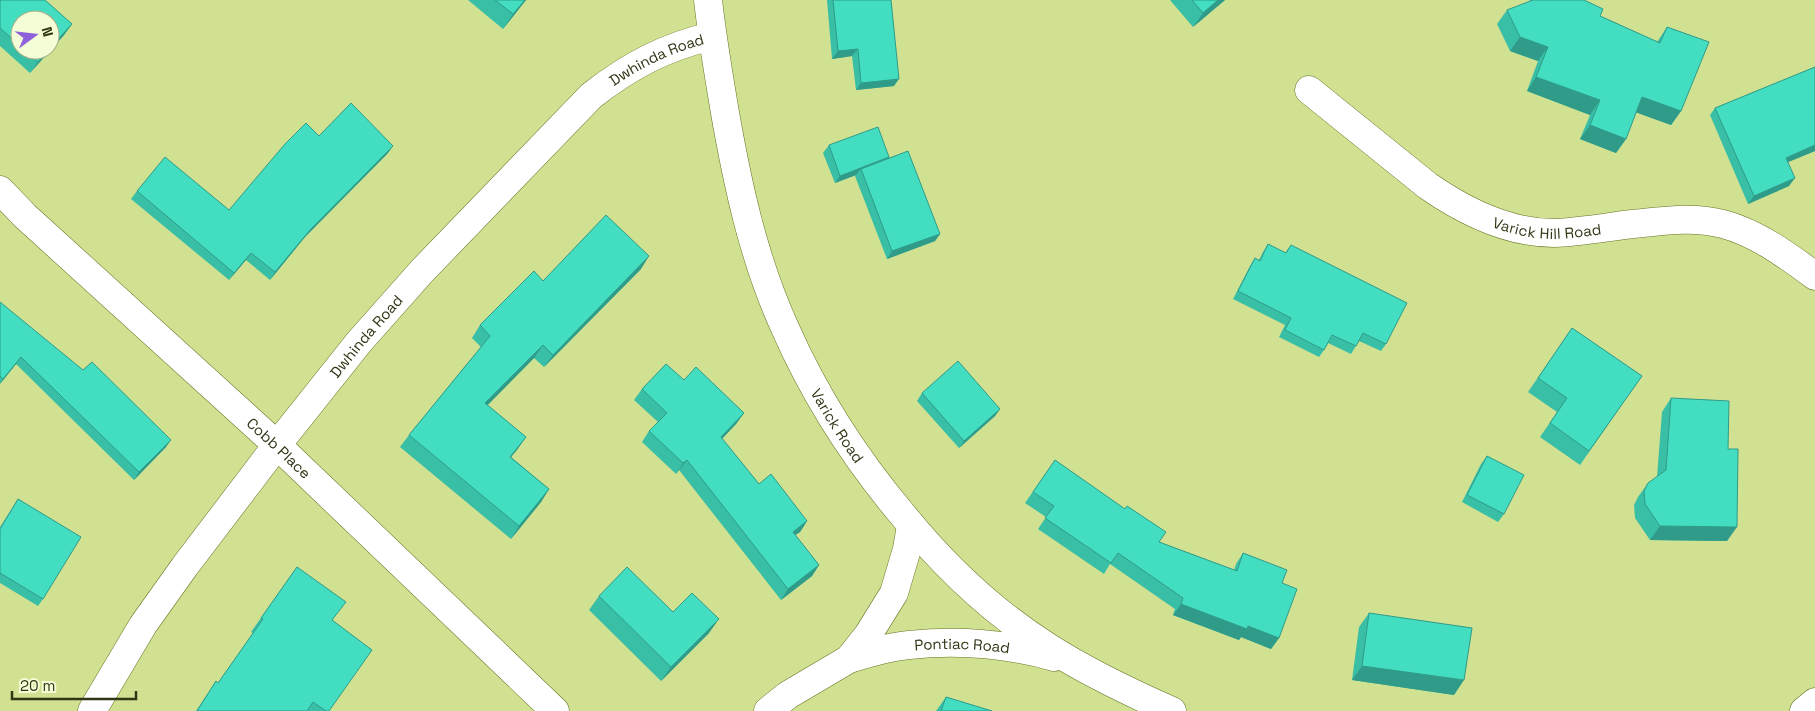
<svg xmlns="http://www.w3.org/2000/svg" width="1815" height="711" viewBox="0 0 1815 711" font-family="'Space Grotesk',sans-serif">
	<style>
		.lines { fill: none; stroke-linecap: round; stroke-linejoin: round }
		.minor-casing { stroke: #667323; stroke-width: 29 }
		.minor { stroke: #fff; stroke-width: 28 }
		.wall { fill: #3abfa7; fill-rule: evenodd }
		.shaded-wall { fill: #2f9b88 }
		.building { fill: #43dec2; stroke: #2f9b88 }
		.labels { text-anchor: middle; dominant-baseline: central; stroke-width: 4; stroke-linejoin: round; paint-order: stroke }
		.street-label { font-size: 15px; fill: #313716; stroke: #f4fed6 }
	</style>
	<rect width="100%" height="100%" fill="#d0e191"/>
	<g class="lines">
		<g class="minor-casing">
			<g id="minor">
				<path id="s1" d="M 708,0 C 712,36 718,71 724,107 C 737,182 753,258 785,328 C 815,396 854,457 902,514 C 944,566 991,611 1048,647 C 1087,672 1129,692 1172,711"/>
				<path id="s2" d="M 1309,90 L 1428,186 C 1464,211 1509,233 1554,233 C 1580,232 1607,227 1633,224 C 1663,221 1693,216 1723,224 C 1757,233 1788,256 1815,276"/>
				<path id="s3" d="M 0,190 L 25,216 L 277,445 L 555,711"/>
				<path id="s4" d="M 849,659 C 868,653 888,647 909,645 C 957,640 1008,644 1054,657"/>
				<path id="s5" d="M 92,711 L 143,625 L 185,566 L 277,445 L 359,342 L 422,271 L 591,96 C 629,66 665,47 712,36"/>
				<path d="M 768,711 L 788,695 L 849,659 L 868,635 L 894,593 L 907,549 L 911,526"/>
				<path d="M 1804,711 L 1815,702"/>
			</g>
		</g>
		<use href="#minor" class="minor"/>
	</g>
	<path class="wall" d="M 0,0 L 46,1 L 72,24 L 64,35 L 30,73 L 0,46 ZM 20,20 L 50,50 L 20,50 Z
		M 468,0 L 526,0 L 503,29 Z
		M 827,0 L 891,0 L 894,86 L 856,90 L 852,56 L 832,59 Z
		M 1170,0 L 1225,0 L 1193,27 Z
		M 1530,0 L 1584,0 L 1600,16 L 1657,42 L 1667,27 L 1681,111 L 1671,125 L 1636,112 L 1626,139 L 1616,153 L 1580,139 L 1590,115 L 1527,91 L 1538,61 L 1510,51 L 1497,24 L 1507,10 L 1529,2 Z
		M 1815,67 L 1815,151 L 1788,162 L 1789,186 L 1748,204 L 1710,115 L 1715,108 Z
		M 319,136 L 388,153 L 305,237 L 270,280 L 246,260 L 229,280 L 131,199 L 137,191 L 229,210 Z
		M 829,145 L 889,157 L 940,234 L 935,241 L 887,259 L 855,176 L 856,175 L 835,183 L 823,153 Z
		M 1268,244 L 1285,253 L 1291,245 L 1386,344 L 1381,351 L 1359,341 L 1351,354 L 1328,343 L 1324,350 L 1319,357 L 1279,337 L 1285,325 L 1233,299 L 1250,266 L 1255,258 L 1259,260 L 1263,252 Z
		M 641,269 L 544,367 L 534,358 L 487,405 L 526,437 L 511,457 L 549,489 L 541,502 L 511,539 L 400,447 L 409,435 L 481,347 L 472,338 L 480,325 L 543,281 Z
		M 0,302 L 166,447 L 134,480 L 16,364 L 0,384 Z
		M 1572,328 L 1642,376 L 1580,465 L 1540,437 L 1557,412 L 1528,392 Z
		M 684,380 L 744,413 L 736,424 L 722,439 L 759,484 L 807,521 L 800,532 L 795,535 L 819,565 L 812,576 L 781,600 L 679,470 L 676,474 L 642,442 L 649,431 L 658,422 L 634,400 L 642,389 Z
		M 922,393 L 1000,409 L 995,416 L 959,448 L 917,401 Z
		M 1671,398 L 1727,541 L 1650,540 L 1635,518 L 1634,505 L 1638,497 L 1648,483 L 1657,477 L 1662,412 Z
		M 1487,456 L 1504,514 L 1498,522 L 1462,502 L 1481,464 Z
		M 1055,460 L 1159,542 L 1234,570 L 1236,564 L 1243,553 L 1282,583 L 1279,638 L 1271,649 L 1241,637 L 1239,640 L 1173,615 L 1175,609 L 1110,564 L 1104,574 L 1038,529 L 1046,517 L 1025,503 Z
		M 18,499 L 43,599 L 38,606 L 0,583 L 0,527 Z
		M 297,567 L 333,621 L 329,711 L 196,711 L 216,681 L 218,683 L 253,633 L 251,632 Z
		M 599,596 L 673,612 L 709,633 L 661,681 L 589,610 Z
		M 1369,613 L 1454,695 L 1352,680 L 1359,627 Z
		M 946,697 L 992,711 L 936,711 Z"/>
	<path class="shaded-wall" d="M 525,0 L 526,0 L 503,29 L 513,14 Z
		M 1218,0 L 1225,0 L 1193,27 L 1203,13 Z
		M 72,24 L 64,35 L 30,73 L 38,62 L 48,50 L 50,50 L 50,48 Z
		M 1520,37 L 1548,47 L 1538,61 L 1510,51 Z
		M 858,49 L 852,56 L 832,59 L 838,51 Z
		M 1536,77 L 1600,100 L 1590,115 L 1527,91 Z
		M 899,79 L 894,86 L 856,90 L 861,83 Z
		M 1642,97 L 1681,111 L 1671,125 L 1632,111 Z
		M 1590,125 L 1626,139 L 1616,153 L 1580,139 Z
		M 1815,145 L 1815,151 L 1781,165 L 1786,158 Z
		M 393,146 L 388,153 L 305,237 L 270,280 L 275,272 L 310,230 Z
		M 889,157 L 861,169 L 856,175 L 835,183 L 840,176 Z
		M 1795,178 L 1789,186 L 1748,204 L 1754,196 Z
		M 940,234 L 935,241 L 887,259 L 892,251 Z
		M 251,253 L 246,260 L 229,280 L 234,273 Z
		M 649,256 L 641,269 L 544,367 L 553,355 Z
		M 543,345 L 534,358 L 477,416 L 485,403 Z
		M 21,357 L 16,364 L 0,384 L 3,379 Z
		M 1000,409 L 995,416 L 959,448 L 964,441 Z
		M 744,413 L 736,424 L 713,448 L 721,437 Z
		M 526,437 L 517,450 L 501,469 L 510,457 Z
		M 171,440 L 166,447 L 134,480 L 139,472 Z
		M 687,460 L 679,470 L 676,474 L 683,463 Z
		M 549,489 L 541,502 L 511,539 L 519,526 Z
		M 807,521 L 800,532 L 785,542 L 793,532 Z
		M 1660,526 L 1737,527 L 1727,541 L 1650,540 Z
		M 819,565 L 812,576 L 781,600 L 788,589 Z
		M 1181,604 L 1248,626 L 1279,638 L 1271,649 L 1241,637 L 1239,640 L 1173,615 Z
		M 719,619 L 709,633 L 661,681 L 671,667 Z
		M 1362,666 L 1464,680 L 1454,695 L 1352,680 Z"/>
	<path class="building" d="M 0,0 L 45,0 L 72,24 L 50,48 L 50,20 L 20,20 L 20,46 L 0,28 Z
		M 495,0 L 525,0 L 513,14 Z
		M 833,0 L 891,0 L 899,79 L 861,83 L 858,49 L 838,51 Z
		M 1192,0 L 1218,0 L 1203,13 Z
		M 1533,0 L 1584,0 L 1603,9 L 1600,16 L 1660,43 L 1667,27 L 1709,42 L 1681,111 L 1642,97 L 1626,139 L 1590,125 L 1600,100 L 1536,77 L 1548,47 L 1520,37 L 1507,10 Z
		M 25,50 L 48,50 L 38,62 Z
		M 1815,67 L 1815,145 L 1786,158 L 1795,178 L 1754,196 L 1715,108 Z
		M 351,103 L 393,146 L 310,230 L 275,272 L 251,253 L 234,273 L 137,191 L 165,157 L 229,210 L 285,144 L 306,123 L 319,136 Z
		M 878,127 L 889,157 L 840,176 L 829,145 Z
		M 908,151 L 940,234 L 892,251 L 861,169 Z
		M 606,215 L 649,256 L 553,355 L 543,345 L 485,403 L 526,437 L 510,457 L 549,489 L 519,526 L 409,435 L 490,336 L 480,325 L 534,271 L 543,281 Z
		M 1268,244 L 1286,253 L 1291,245 L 1407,303 L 1386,344 L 1363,333 L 1356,346 L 1332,335 L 1324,350 L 1285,330 L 1291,318 L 1238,291 L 1255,258 L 1260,261 Z
		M 0,302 L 83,370 L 92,362 L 171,440 L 139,472 L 21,357 L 3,379 L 0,376 Z
		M 1572,328 L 1642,376 L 1589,451 L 1550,423 L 1567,398 L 1538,378 Z
		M 958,361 L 1000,409 L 964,441 L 922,393 Z
		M 666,364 L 684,380 L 696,367 L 744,413 L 721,437 L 759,484 L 771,474 L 807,521 L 793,532 L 819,565 L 788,589 L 687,460 L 683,463 L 649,431 L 667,413 L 642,389 Z
		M 1671,398 L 1729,401 L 1728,449 L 1738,449 L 1737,527 L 1660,526 L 1645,504 L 1644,491 L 1648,483 L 1666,470 Z
		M 1487,456 L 1524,475 L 1504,514 L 1467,495 Z
		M 1055,460 L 1125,509 L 1127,506 L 1166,532 L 1159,542 L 1237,571 L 1243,553 L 1287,570 L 1282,583 L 1297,589 L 1279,638 L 1248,626 L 1247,629 L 1181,604 L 1183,598 L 1118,553 L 1111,563 L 1045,518 L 1054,506 L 1033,492 Z
		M 18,499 L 81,537 L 43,599 L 0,573 L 0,529 Z
		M 297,567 L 346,602 L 332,620 L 372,650 L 329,711 L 326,711 L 313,702 L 307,711 L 197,711 L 216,681 L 218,683 L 263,619 L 261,618 Z
		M 627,567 L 673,612 L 692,593 L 719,619 L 671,667 L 599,596 Z
		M 1369,613 L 1472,628 L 1464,680 L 1362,666 Z
		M 946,697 L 992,711 L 941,711 Z"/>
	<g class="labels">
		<g class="street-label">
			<text stroke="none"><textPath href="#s5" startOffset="870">Dwhinda Road</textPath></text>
			<text stroke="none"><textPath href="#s2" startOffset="282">Varick Hill Road</textPath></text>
			<text stroke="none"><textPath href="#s5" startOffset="465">Dwhinda Road</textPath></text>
			<text stroke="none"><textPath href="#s1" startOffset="449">Varick Road</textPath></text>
			<text stroke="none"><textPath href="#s3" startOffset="380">Cobb Place</textPath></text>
			<text stroke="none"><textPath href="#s4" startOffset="115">Pontiac Road</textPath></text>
		</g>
	</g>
	<g transform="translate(35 35) rotate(75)"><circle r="24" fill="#f4fed6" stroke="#a6ae89"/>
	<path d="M0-4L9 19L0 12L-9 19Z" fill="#8f61db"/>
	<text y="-8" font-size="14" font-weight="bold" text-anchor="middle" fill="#313716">N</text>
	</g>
	<path d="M12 691v8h124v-8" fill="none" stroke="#313716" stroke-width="2.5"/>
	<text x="20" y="691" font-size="15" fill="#313716" stroke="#f4fed6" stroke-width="4" paint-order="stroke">20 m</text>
</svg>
